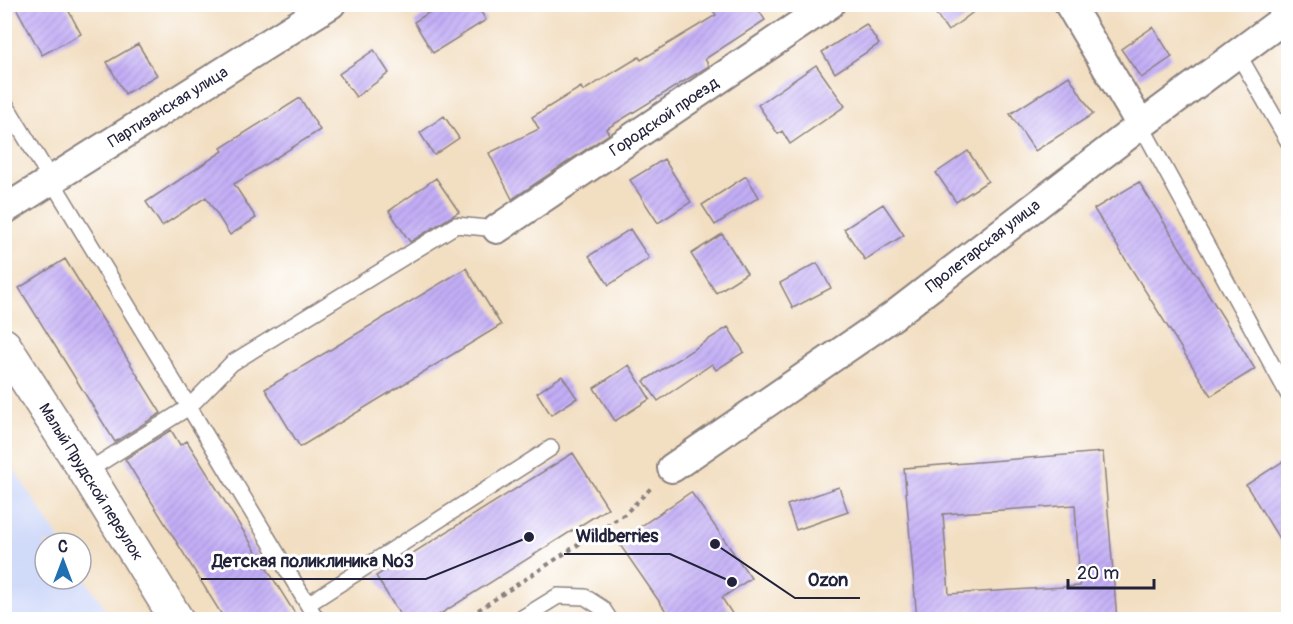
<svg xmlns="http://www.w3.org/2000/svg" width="1293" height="624" viewBox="0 0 1293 624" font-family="Pangolin,sans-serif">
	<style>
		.built { fill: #d0daf9 }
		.building { fill: url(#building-hatch); fill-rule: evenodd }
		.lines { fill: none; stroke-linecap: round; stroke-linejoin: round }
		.service-casing { stroke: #8a807e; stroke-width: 18 }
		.minor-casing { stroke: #8a807e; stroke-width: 32 }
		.tertiary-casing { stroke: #8a807e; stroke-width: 36 }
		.path { stroke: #8a807e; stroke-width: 4; stroke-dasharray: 4.5 4.5; stroke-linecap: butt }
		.service { stroke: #fff; stroke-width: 15 }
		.minor { stroke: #fff; stroke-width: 28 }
		.tertiary { stroke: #fff; stroke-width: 33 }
		.labels { text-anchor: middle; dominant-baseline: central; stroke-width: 6; stroke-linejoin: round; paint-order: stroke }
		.street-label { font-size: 16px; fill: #22223b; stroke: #fff }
		.leader { fill: none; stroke: #22223b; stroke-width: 2 }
		.callout-dot { fill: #22223b; stroke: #fff; stroke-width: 2 }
		.callout-label { font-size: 18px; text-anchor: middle; font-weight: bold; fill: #22223b; stroke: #fff; stroke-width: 6; stroke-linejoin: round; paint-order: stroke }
	</style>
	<defs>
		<pattern id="building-hatch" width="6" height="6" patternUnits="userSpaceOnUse" patternTransform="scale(1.5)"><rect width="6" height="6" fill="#c3aef6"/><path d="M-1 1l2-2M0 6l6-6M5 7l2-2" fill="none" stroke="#a795d4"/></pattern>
	</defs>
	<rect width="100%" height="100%" fill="#fff"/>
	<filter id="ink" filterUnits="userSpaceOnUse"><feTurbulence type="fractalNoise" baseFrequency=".0167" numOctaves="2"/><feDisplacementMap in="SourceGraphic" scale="12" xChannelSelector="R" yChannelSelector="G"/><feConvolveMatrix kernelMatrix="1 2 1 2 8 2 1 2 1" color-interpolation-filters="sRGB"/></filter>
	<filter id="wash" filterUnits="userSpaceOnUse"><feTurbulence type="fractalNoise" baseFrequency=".008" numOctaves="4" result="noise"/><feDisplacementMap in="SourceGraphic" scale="24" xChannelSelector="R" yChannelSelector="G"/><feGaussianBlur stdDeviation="1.35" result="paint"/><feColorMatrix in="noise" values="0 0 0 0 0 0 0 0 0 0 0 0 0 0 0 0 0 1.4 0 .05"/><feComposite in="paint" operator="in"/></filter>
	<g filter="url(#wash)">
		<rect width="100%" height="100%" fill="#f2dec1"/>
		<path class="built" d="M 4,454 L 62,543 L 45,543 L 45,579 L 81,579 L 81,572 L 112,619 L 5,619 Z"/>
		<g id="blocks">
			<path class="building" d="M 14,4 L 65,4 L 81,34 L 42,55 Z
				M 442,4 L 476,4 L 486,20 L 433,53 L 414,22 Z
				M 709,4 L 755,4 L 765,20 L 705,59 L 709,66 L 606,129 L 609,134 L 512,199 L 489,153 L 539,129 L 532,117 L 581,87 L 583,91 L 639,57 L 641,60 L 716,15 Z
				M 929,4 L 984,4 L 948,31 Z
				M 866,24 L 879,44 L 835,73 L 822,52 Z
				M 1153,27 L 1172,57 L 1141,78 L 1121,49 Z
				M 138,44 L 157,75 L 125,94 L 107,62 Z
				M 374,50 L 389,73 L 356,97 L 339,74 Z
				M 816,65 L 845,106 L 790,144 L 782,131 L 778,134 L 758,105 Z
				M 1069,76 L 1093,114 L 1035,151 L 1010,114 Z
				M 300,98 L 320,130 L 234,184 L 256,218 L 230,235 L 206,197 L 162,226 L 146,202 L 223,151 L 221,148 Z
				M 444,116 L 459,138 L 434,155 L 420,133 Z
				M 968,151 L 988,181 L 956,202 L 936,173 Z
				M 664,159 L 691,202 L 658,223 L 630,180 Z
				M 746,176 L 759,197 L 715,225 L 702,205 Z
				M 436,178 L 459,212 L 410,242 L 389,211 Z
				M 1139,182 L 1255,369 L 1211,396 L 1094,209 Z
				M 883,204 L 904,235 L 865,260 L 844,229 Z
				M 630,229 L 649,258 L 609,285 L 589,256 Z
				M 722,234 L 747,273 L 716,293 L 691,254 Z
				M 65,259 L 161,413 L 115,442 L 19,288 Z
				M 817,263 L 831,288 L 793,308 L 780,283 Z
				M 466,268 L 501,325 L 300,447 L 265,389 Z
				M 728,327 L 744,352 L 716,370 L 712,364 L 658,401 L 644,381 Z
				M 629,365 L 650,399 L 615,421 L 594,388 Z
				M 562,376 L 577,398 L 551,415 L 537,393 Z
				M 171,430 L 180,445 L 187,441 L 299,620 L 225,620 L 125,459 Z
				M 1103,452 L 1117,620 L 917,620 L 904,468 ZM 1075,505 L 1080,586 L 949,594 L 943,514 Z
				M 573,453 L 608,508 L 431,620 L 403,620 L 376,576 Z
				M 1288,458 L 1288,553 L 1246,485 Z
				M 839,487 L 848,512 L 796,530 L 787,505 Z
				M 691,492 L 751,578 L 722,598 L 736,620 L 672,620 L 618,542 Z"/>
		</g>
	</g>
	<g filter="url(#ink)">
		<use href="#blocks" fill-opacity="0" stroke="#8a807e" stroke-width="1.5"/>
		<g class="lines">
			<g class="service-casing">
				<path id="service" d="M 1238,54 L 1288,141
					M 4,102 L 189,407 L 232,363 L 456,225 L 497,229
					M 1141,125 L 1288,394
					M 86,472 L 189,407 L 317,620
					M 308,604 L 551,448
					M 519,620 L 558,596 L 585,597 L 602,608 L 610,620"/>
			</g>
			<g class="minor-casing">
				<path id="minor" d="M 1069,4 L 1141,125
					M 4,210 L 331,4
					M 497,229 L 830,4
					M 672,468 L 893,316 L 1141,125 L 1288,16"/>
			</g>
			<g class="tertiary-casing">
				<path id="tertiary" d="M 4,345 L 86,472 L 177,620"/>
			</g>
			<path class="path" d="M 463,620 L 625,514 L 652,487"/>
			<use href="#service" class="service"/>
			<use href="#minor" class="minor"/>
			<use href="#tertiary" class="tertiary"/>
		</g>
	</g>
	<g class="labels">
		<g class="street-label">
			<text transform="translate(168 107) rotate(-32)">Партизанская улица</text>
			<text transform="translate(664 117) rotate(-34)">Городской проезд</text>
			<text transform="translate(983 246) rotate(-38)">Пролетарская улица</text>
			<text transform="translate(91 482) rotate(58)">Малый Прудской переулок</text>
		</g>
	</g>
	<path class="leader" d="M732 582L670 554H564M529 537L426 579H201M715 544L795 598H860"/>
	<g class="callout-dot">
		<circle cx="732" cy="582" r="6"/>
		<circle cx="529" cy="537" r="6"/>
		<circle cx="715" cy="544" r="6"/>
	</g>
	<g class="callout-label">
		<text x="617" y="542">Wildberries</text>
		<text x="313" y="567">Детская поликлиника №3</text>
		<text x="828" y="586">Ozon</text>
	</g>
	<rect width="1293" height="624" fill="none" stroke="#fff" stroke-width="24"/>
	<g transform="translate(63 561)"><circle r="28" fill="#ffffff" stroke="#a7a7b1" stroke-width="1.5"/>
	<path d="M0-4.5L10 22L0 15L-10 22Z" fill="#1f6fb2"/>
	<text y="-9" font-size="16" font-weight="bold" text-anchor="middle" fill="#22223b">С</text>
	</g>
	<path d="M1068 579v9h86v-9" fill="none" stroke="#22223b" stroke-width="3"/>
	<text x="1077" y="579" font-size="18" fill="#22223b" stroke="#ffffff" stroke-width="4.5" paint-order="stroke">20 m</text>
</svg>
